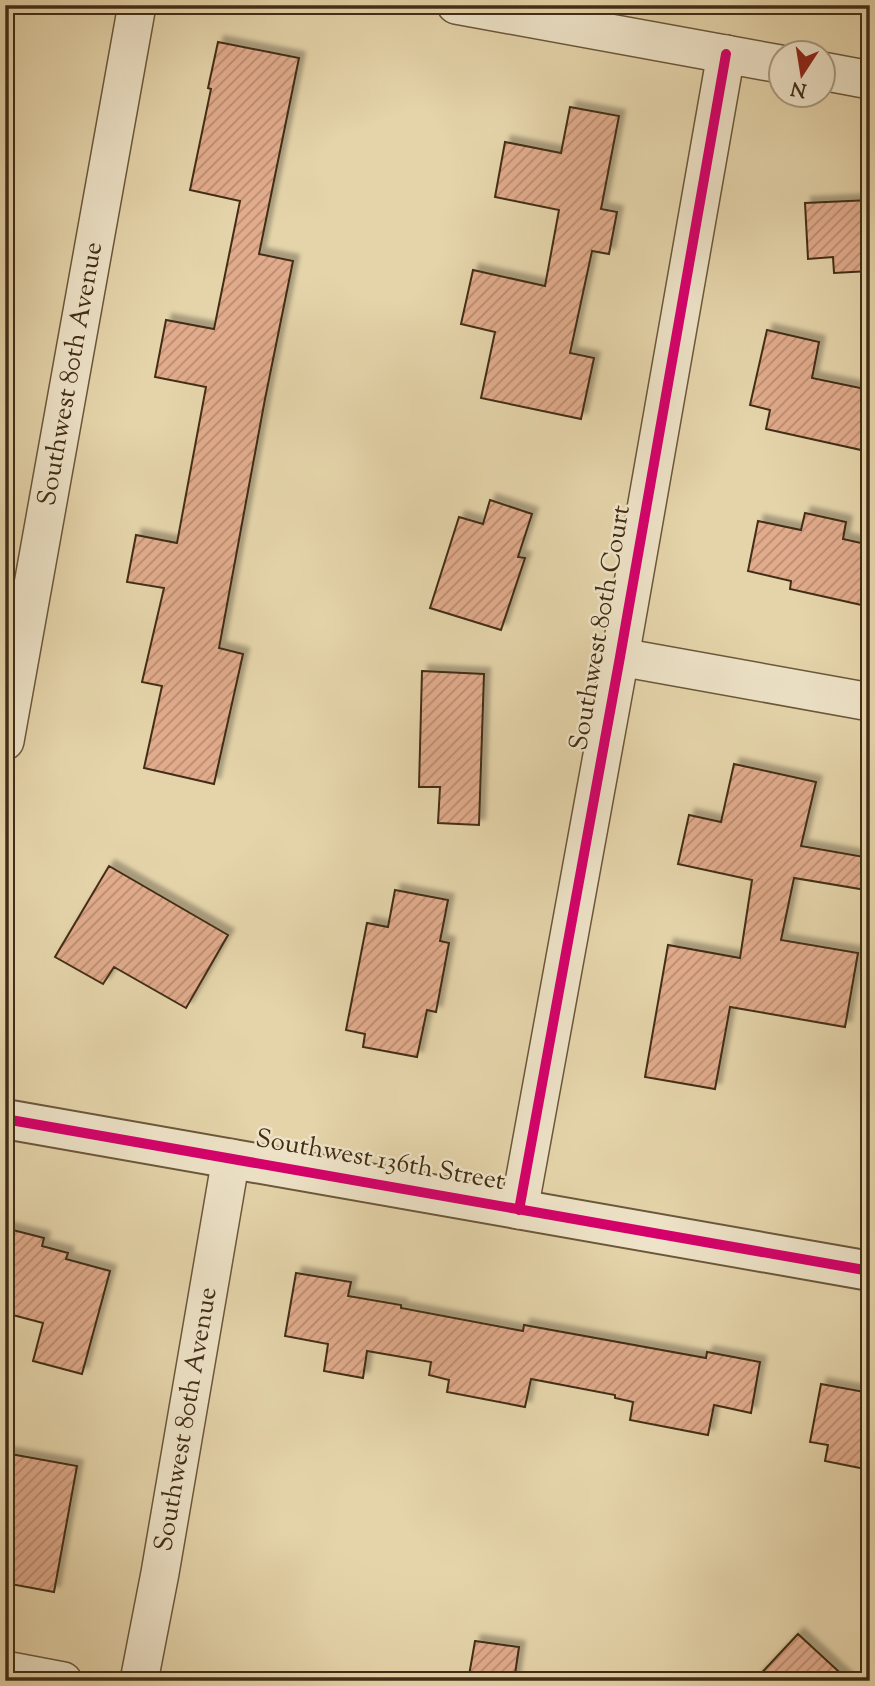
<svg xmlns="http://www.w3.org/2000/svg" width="875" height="1686" viewBox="0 0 875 1686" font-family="'Sorts Mill Goudy',serif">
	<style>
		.building { fill: url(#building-hatch); stroke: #422d15; stroke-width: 2; filter: url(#shadow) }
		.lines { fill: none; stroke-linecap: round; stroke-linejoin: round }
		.minor-casing { stroke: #6b573a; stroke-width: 40 }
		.tertiary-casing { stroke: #6b573a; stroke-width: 42 }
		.minor { stroke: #eee3c8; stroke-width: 37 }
		.tertiary { stroke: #eee3c8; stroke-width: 38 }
		.cycleway-casing { stroke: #eee3c8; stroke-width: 15 }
		.cycleway { stroke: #d6006c; stroke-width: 10 }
		.labels { text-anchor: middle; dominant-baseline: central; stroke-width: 5; stroke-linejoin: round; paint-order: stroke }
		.street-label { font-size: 26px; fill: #422d15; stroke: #eee3c8 }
	</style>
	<defs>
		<pattern id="building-hatch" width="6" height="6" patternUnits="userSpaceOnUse" patternTransform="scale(1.75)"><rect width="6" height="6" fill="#e1ab8c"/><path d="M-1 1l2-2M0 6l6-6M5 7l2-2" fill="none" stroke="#b88c71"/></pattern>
		<filter id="shadow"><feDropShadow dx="6" dy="-6" stdDeviation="2" flood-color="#0004"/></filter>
	</defs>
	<rect width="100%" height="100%" fill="#e5d4aa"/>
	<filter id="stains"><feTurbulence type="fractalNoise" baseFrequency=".00286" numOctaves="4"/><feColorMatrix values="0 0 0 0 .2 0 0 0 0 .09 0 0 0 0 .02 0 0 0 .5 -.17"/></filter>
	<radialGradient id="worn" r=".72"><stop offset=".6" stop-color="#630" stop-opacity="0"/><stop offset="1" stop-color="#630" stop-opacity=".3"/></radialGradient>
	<path class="building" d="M 218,42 L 299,58 L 259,254 L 293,261 L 265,399 L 219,648 L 243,654 L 214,784 L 144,768 L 162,686 L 142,682 L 164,588 L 127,582 L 136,535 L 177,543 L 206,387 L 155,377 L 166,320 L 214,329 L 240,201 L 190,190 L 211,89 L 208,88 Z
		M 570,107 L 619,116 L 601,209 L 617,212 L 609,254 L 592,251 L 570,353 L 594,358 L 581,419 L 481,398 L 495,332 L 461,324 L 473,270 L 545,286 L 559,210 L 495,197 L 505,142 L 561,153 Z
		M 870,200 L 870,271 L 834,273 L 833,257 L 808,259 L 805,203 Z
		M 767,330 L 819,342 L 812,378 L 870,390 L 870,411 L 861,450 L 766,429 L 770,410 L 750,405 Z
		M 490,500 L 532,514 L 518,557 L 525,558 L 501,630 L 430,608 L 459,517 L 483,524 Z
		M 805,513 L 846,522 L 843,539 L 870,545 L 870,589 L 866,606 L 790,589 L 791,581 L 748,571 L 758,521 L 801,530 Z
		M 422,671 L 484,674 L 479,825 L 438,823 L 440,787 L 419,787 Z
		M 734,764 L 816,782 L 801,846 L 870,858 L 866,890 L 794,878 L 781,940 L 858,953 L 845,1027 L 730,1007 L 715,1089 L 645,1077 L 668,945 L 740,958 L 752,880 L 678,864 L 689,815 L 721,822 Z
		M 109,866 L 228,935 L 186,1008 L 114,967 L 103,984 L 55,957 Z
		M 395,890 L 448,900 L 440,941 L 449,943 L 436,1012 L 427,1010 L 417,1057 L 363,1047 L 365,1034 L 346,1030 L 367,923 L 388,927 Z
		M 5,1228 L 44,1238 L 42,1246 L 68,1253 L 66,1259 L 110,1271 L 82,1374 L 33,1361 L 43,1323 L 5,1313 Z
		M 296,1273 L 351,1282 L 348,1296 L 401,1305 L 401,1308 L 523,1331 L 524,1325 L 706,1358 L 707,1352 L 760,1362 L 751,1413 L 714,1405 L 708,1435 L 630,1420 L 633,1402 L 615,1398 L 615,1395 L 531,1379 L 525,1407 L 447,1392 L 449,1380 L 429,1375 L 431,1362 L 367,1351 L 363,1378 L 324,1371 L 328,1344 L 285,1336 Z
		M 821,1384 L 870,1393 L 870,1470 L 825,1461 L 828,1445 L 810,1442 Z
		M 5,1453 L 77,1466 L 54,1592 L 5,1583 Z
		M 798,1634 L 849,1681 L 754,1681 Z
		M 475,1641 L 519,1647 L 514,1681 L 468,1681 Z"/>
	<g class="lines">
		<g class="minor-casing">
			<g id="minor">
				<path d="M 456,5 L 780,64"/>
				<path d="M 822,71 L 870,80"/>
				<path d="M 620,657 L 870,702"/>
				<path id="s1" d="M 5,741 L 137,5"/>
				<path d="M 519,1210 L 620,657 L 726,54"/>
				<path d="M 5,1670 L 63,1681"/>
				<path id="s2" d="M 139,1681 L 160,1573 L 231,1158"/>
			</g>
		</g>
		<g class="tertiary-casing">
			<path id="tertiary" d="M 5,1119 L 870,1271"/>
		</g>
		<use href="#minor" class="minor"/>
		<use href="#tertiary" class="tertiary"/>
		<g class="cycleway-casing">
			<path id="cycleway" d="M 5,1119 L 870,1271
				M 519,1210 L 620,657 L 726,54"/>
		</g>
		<use href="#cycleway" class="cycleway"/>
	</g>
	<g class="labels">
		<g class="street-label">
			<text stroke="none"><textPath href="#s1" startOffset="373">Southwest 80th Avenue</textPath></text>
			<text transform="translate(601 628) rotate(-80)">Southwest 80th Court</text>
			<text transform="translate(380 1161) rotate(10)">Southwest 136th Street</text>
			<text stroke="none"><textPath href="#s2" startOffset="266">Southwest 80th Avenue</textPath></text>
		</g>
	</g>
	<rect width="875" height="1686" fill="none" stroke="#e5d4aa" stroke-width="28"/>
	<rect x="7" y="7" width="861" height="1672" fill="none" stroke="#422d15" stroke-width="3.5"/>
	<rect x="14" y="14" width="847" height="1658" fill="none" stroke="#422d15" stroke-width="2"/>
	<g transform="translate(802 74) rotate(192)"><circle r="33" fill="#eee3c8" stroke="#a99a80" stroke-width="2"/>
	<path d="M0-5L12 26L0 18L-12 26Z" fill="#8f2418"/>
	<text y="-10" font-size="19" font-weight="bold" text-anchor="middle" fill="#422d15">N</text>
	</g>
	<rect width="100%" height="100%" filter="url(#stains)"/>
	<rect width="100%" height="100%" fill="url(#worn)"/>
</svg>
